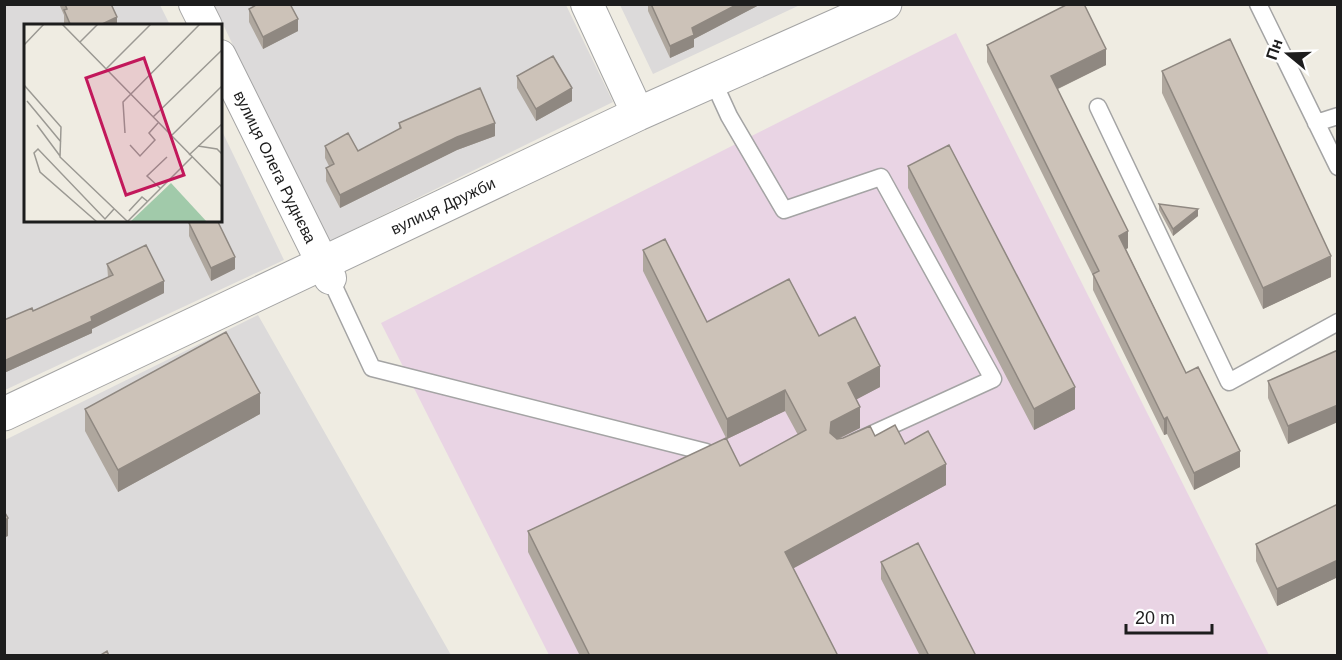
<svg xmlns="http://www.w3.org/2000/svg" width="1342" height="660" viewBox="0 0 1342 660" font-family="Helvetica,sans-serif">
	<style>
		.residential { fill: #dcdada }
		.industrial { fill: #e9d4e4 }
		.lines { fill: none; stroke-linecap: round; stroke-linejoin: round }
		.service-casing { stroke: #a4a4a4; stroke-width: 19 }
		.minor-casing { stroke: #a4a4a4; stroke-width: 34 }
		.tertiary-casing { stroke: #a4a4a4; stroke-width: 35 }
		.service { stroke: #fff; stroke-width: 16 }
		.minor { stroke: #fff; stroke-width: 32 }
		.tertiary { stroke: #fff; stroke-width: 33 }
		.wall { fill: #afa79e; fill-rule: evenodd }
		.shaded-wall { fill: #8f8881 }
		.building { fill: #ccc2b8; stroke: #8f8881; stroke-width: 1.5 }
		.labels { text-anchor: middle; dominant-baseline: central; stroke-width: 4.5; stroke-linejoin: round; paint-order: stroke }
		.street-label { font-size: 16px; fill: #1d1d1d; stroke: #fff }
		.inset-road { fill: none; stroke: #9b9993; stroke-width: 1.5 }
		.view { fill: #c2185b; fill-opacity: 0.15; stroke: #c2185b; stroke-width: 3 }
		.inset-edge { fill: none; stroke: #1d1d1d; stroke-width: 3 }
	</style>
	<rect width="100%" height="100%" fill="#efece2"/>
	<path class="residential" d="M 4,5 L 160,5 L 170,25 L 26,26 L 26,220 L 220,220 L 221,129 L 284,260 L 5,390 Z
		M 214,5 L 566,5 L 613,102 L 326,243 Z
		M 620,5 L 800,5 L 653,74 Z
		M 258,315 L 451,655 L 5,656 L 5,440 Z"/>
	<path class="industrial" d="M 956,33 L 1269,655 L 549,655 L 381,323 Z"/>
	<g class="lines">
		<g class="service-casing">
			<path id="service" d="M 1258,4 L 1338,167
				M 713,81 L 729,116 L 784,210 L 881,177 L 993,379 L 855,442
				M 1098,107 L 1229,382 L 1338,322
				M 1316,123 L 1338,116
				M 330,278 L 372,368 L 706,452"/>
		</g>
		<g class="minor-casing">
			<path id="minor" d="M 195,4 L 206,26
				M 587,4 L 638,114
				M 220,56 L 330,278"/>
		</g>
		<g class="tertiary-casing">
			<path id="tertiary" d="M 4,414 L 638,114 L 885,4"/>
		</g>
		<use href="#service" class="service"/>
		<use href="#minor" class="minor"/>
		<use href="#tertiary" class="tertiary"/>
	</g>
	<path class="wall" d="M 59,4 L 111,4 L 117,26 L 65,26 L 64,23 L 64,15 Z
		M 648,4 L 761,4 L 694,39 L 694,47 L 670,58 L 648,11 Z
		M 249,9 L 298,31 L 263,49 L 249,22 Z
		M 987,45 L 1106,65 L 1058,89 L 1128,248 L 1126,249 L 1186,373 L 1240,467 L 1194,490 L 1167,434 L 1164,435 L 1093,290 L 1093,276 L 987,62 Z
		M 1162,71 L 1331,277 L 1263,309 L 1162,93 Z
		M 517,76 L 572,101 L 536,121 L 517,88 Z
		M 399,123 L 495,136 L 457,150 L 340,208 L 326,181 L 326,168 L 329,166 L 325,158 L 325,146 L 358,151 L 399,129 Z
		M 908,166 L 1075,409 L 1034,430 L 908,188 Z
		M 1159,204 L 1198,216 L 1173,236 L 1159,210 Z
		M 189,223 L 235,269 L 211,281 L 189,236 Z
		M 643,250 L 707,322 L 819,336 L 880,387 L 856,399 L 860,428 L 839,439 L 875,436 L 905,444 L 946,485 L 793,568 L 838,656 L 580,656 L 528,552 L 528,531 L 726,438 L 643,271 ZM 785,411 L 798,435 L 740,466 L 727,439 Z
		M 107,264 L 164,293 L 92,329 L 92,333 L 4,373 L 4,320 L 33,311 L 108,277 Z
		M 1338,350 L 1288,444 L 1268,398 L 1268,381 Z
		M 85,409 L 260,414 L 118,492 L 85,431 Z
		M 1338,504 L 1338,577 L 1277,606 L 1256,561 L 1256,544 Z
		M 881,562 L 976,656 L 920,656 L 881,579 Z"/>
	<path class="shaded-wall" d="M 738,4 L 761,4 L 694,39 L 694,47 L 670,58 L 670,46 L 692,28 Z
		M 117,17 L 117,26 L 98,26 Z
		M 298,19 L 298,31 L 263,49 L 263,37 Z
		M 1106,49 L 1106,65 L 1051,92 L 1051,76 Z
		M 572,88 L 572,101 L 536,121 L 536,109 Z
		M 495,123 L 495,136 L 457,150 L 340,208 L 340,195 L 457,137 Z
		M 1198,209 L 1198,216 L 1173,236 L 1173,229 Z
		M 1128,231 L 1128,248 L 1119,253 L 1119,236 Z
		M 1331,256 L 1331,277 L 1263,309 L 1263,288 Z
		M 235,257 L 235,269 L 211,281 L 211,268 Z
		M 164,281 L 164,293 L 92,329 L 92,333 L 4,373 L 4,361 Z
		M 880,366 L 880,387 L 848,404 L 848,383 Z
		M 1075,387 L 1075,409 L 1034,430 L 1034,409 Z
		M 785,390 L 785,411 L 727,439 L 727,419 Z
		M 260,393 L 260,414 L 118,492 L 118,470 Z
		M 1338,405 L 1338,422 L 1288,444 L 1288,426 Z
		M 860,407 L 860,428 L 831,442 L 830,433 L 831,422 Z
		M 1167,417 L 1167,434 L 1164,435 L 1164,419 Z
		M 1240,451 L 1240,467 L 1194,490 L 1194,473 Z
		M 946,464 L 946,485 L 785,573 L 785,552 Z
		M 8,518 L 8,536 L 4,538 L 4,521 Z
		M 1338,560 L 1338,577 L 1277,606 L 1277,589 Z"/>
	<path class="building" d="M 65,4 L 111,4 L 117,17 L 98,26 L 71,26 L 64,10 L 67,9 Z
		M 258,4 L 290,4 L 298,19 L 263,37 L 249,9 Z
		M 651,4 L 738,4 L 692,28 L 694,35 L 670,46 Z
		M 1068,4 L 1084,4 L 1106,49 L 1051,76 L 1128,231 L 1119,236 L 1186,373 L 1198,367 L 1240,451 L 1194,473 L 1167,417 L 1164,419 L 1093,274 L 1099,271 L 987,45 Z
		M 1230,39 L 1331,256 L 1263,288 L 1162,71 Z
		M 553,56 L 572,88 L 536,109 L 517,76 Z
		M 480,88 L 495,123 L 457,137 L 340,195 L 326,168 L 334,164 L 325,146 L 348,133 L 358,151 L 401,128 L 399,123 Z
		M 949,145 L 1075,387 L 1034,409 L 908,166 Z
		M 1159,204 L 1198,209 L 1173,229 Z
		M 195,220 L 217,220 L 235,257 L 211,268 L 189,223 Z
		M 665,239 L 707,322 L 789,279 L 819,336 L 855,317 L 880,366 L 848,383 L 860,407 L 831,422 L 830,433 L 837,439 L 843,438 L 870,426 L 875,436 L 895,425 L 905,444 L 928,431 L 946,464 L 785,552 L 838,656 L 590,656 L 528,531 L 726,438 L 740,466 L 806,430 L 785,390 L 727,419 L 643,250 Z
		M 146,245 L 164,281 L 91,317 L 92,321 L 4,361 L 4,320 L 32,308 L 33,311 L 113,275 L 107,264 Z
		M 226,332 L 260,393 L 118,470 L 85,409 Z
		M 1338,350 L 1338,405 L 1288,426 L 1268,381 Z
		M 1338,504 L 1338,560 L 1277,589 L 1256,544 Z
		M 4,511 L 8,518 L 4,521 Z
		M 918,543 L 976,656 L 929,656 L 881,562 Z
		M 107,651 L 109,656 L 99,656 Z"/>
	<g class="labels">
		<g class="street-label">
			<text transform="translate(275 167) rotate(64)">вулиця Олега Руднєва</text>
			<text transform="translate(443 206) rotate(-25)">вулиця Дружби</text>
		</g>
	</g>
	<g transform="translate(24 24)">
		<rect width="198" height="198" fill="#efece2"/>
		<path d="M 147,159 L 183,198 L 106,198 Z" fill="#a1caaa"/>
		<path class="inset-road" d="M 38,0 L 198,163M 56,18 L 74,0M 0,21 L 20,0M 82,45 L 127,0M 0,61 L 37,103 L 36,133 L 103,197M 3,77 L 37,118M 129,93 L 198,26M 13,101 L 36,132M 101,109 L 99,78 L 176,0M 147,112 L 198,62M 106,121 L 116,132 L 131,116 L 125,109 L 134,99M 174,122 L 193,125 L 198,130M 165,131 L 198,100M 136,164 L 123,152 L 143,133M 105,187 L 118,173 L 123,177M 73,198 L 16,148 L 10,129 L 14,125 L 81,195 L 90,185M 103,198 L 168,133"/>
		<path class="view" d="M 120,34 L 160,151 L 102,171 L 62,54 Z"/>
		<rect width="198" height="198" class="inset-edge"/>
	</g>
	<rect width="1342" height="660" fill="none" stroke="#1d1d1d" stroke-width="12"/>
	<g transform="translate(1288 54) rotate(289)" stroke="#ffffff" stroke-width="4.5" paint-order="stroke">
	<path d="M0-4.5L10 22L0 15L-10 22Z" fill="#1d1d1d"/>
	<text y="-9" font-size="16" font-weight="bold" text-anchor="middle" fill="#1d1d1d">Пн</text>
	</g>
	<path d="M1126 624v9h86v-9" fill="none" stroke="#1d1d1d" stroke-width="3"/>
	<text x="1135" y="624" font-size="18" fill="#1d1d1d" stroke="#ffffff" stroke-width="4.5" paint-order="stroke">20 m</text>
</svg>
